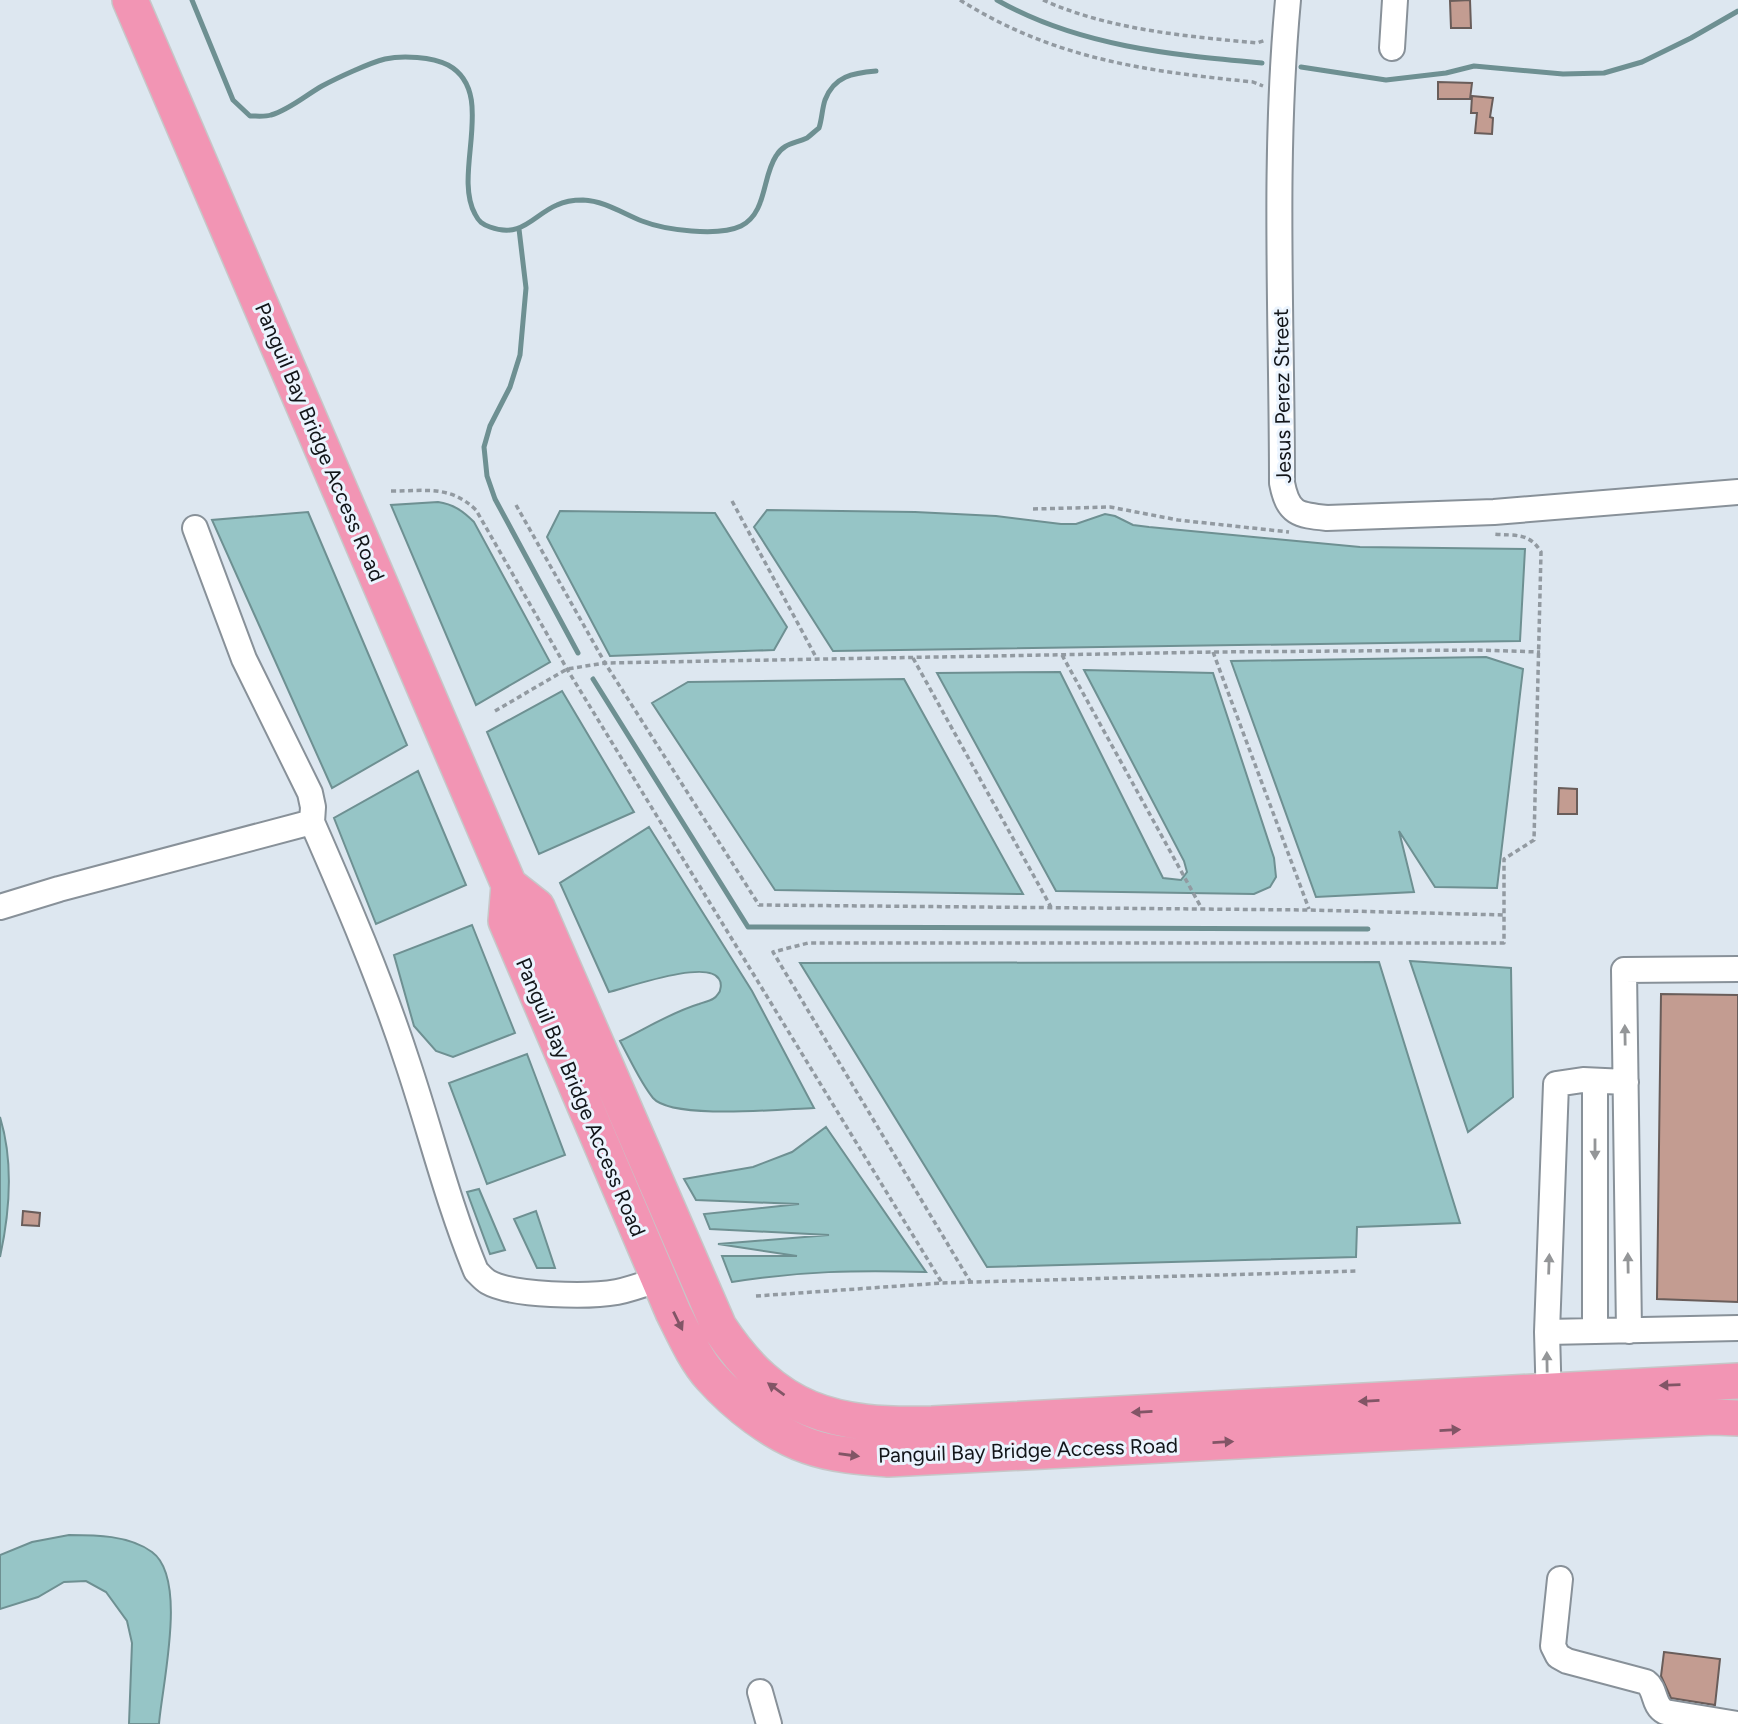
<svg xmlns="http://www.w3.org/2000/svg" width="1738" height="1724" viewBox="0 0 1738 1724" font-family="Figtree,sans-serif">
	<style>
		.water { fill: #96c5c6; stroke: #6e9092; stroke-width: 2 }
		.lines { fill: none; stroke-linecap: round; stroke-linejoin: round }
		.stream { stroke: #6e9092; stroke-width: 5 }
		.building { fill: #c39c91; stroke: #695d5a; stroke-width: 2 }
		.minor-casing { stroke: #889199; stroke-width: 28 }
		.highway-casing { stroke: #c6c7c8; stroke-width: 38 }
		.path { stroke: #929aa1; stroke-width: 3.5; stroke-dasharray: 5 3.5; stroke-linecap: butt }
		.minor { stroke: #fff; stroke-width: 24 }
		.highway { stroke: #f295b4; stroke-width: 35 }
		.oneway { fill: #949698 }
		.oneway2 { fill: #825566 }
		.labels { text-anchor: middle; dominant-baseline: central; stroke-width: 6; stroke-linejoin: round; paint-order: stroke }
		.street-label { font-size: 21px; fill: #121519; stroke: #ebf4fe }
	</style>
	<rect width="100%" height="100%" fill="#dde7f0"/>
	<path class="water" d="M 438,502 C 453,504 463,511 474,522 L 550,662 L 476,705 L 391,505 Z
		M 767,510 L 915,512 L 996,516 L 1061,524 L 1076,524 L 1105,514 L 1115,516 L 1133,525 L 1149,527 L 1360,547 L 1525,549 L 1520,641 L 833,651 L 754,527 Z
		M 560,511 L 715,513 L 787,627 L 774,650 L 610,656 L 547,537 Z
		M 308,512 L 407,745 L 332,788 L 212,520 Z
		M 1486,657 L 1523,669 L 1497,888 L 1435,887 L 1399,831 L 1414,892 L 1316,897 L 1231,661 Z
		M 1084,670 L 1213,673 L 1274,858 L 1276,877 L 1270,887 L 1254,894 L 1056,891 L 937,673 L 1060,672 L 1163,878 L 1181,880 L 1187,872 L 1184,861 Z
		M 904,679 L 1023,894 L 775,890 L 652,703 L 688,682 Z
		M 562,691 L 634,812 L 539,854 L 487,732 Z
		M 418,771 L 466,885 L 376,924 L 334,818 Z
		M 649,827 L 752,991 L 814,1108 C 783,1109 672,1120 653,1098 C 640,1082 630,1059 620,1041 C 645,1029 672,1012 699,1004 C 706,1001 714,1001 718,994 C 721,991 722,983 719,979 C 708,959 629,987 609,992 L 560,883 Z
		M 472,925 L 515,1033 L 453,1057 L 436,1051 L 414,1026 L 394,955 Z
		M 1410,961 L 1511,968 L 1513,1097 L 1468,1132 Z
		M 1379,962 L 1460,1223 L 1357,1227 L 1356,1257 L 987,1267 L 800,963 Z
		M 527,1054 L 565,1155 L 487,1184 L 449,1083 Z
		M 0,1117 C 14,1163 10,1211 0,1257 Z
		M 826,1127 L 926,1272 C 858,1270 799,1271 732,1282 L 722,1256 L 797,1256 L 718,1244 L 829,1235 L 710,1229 L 704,1214 L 799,1204 L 696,1200 L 684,1179 L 753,1167 L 792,1152 Z
		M 479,1189 L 505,1250 L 490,1254 L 467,1192 Z
		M 536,1211 L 555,1268 L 537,1268 L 514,1219 Z
		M 69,1535 C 95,1535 129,1535 152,1552 C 188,1578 162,1685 159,1724 L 129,1724 L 132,1643 L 127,1621 L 106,1592 L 86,1581 L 64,1582 L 38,1597 L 0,1609 L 0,1555 L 32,1542 Z"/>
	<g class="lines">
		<path class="stream" d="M 192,0 L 233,100 L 250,116 C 257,116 265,117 271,115 C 289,110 306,95 322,86 C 337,78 369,63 385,59 C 403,55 432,57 448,65 C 498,92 452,173 475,214 C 479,222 482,224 490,227 C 522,239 533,215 557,205 C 565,201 574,200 583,200 C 605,201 622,213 642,221 C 665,230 718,237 741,226 C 767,213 762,177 776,156 C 784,143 794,144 807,138 C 811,135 815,131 819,128 C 822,119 822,109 825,100 C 834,76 853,73 876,71
			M 997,0 C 1077,46 1172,55 1262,63
			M 1301,67 L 1386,80 L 1446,73 L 1474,66 L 1563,74 L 1604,73 L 1642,62 L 1691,38 L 1738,11
			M 519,229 L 526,288 L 520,355 L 510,387 L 490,426 L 484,447 L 487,476 L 495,499 L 578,653
			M 593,679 L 748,927 L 1368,929"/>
	</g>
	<path class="building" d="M 1470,0 L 1471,28 L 1451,28 L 1450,1 Z
		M 1438,82 L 1472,83 L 1470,99 L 1438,99 Z
		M 1472,96 L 1493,98 L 1490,117 L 1493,118 L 1492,134 L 1475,133 L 1477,113 L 1471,113 Z
		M 1559,788 L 1577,789 L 1577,814 L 1558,814 Z
		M 1661,994 L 1738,995 L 1738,1302 L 1657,1299 Z
		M 23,1211 L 40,1213 L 39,1226 L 22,1225 Z
		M 1664,1652 L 1720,1659 L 1715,1705 L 1671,1698 L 1661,1676 Z"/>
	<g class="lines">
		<g class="minor-casing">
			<path id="minor" d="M 1288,0 C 1273,160 1282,322 1282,483 C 1288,514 1298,515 1327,518 L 1494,512 L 1738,492
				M 1392,48 L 1395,0
				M 195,528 L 244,659 L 310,793 L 313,807 L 312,822 C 347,902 381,981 408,1064 C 431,1133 448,1203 476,1271 C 480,1275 483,1279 488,1282 C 512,1296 589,1297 617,1292 C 632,1289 645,1284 659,1279
				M 0,907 L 59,889 L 312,822
				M 1595,1331 L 1595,1081
				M 1629,1331 L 1624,970 L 1738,969
				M 1547,1332 L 1738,1328
				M 1549,1405 L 1547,1332 L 1556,1084 L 1583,1080 L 1626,1082
				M 1560,1579 L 1553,1646 L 1558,1656 L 1567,1661 L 1646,1682 C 1657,1690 1652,1705 1665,1712 L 1737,1724
				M 760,1692 L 769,1724"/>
		</g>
		<g class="highway-casing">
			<path id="highway" d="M 130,0 L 509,885 L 506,921 L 673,1312 C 684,1334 695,1359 711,1377 C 736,1405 773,1434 808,1446 C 833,1455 862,1457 888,1459 L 1625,1421 L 1714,1417 L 1738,1418
				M 509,885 L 537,907 L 719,1327 C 775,1412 834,1427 932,1424 L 1738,1381"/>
		</g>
		<path class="path" d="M 960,0 C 1054,59 1145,71 1253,82 L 1263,86
			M 1043,0 C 1110,30 1185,36 1257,43 L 1266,40
			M 391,491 C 426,491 450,485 476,510 L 567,669 L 942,1283
			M 732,501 L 817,659
			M 516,505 L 605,663 L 759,905 L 1309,910 L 1504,915
			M 1033,509 L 1110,507 L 1178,520 L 1289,532
			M 1213,652 L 1309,909
			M 1062,655 L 1202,909
			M 913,658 L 1051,907
			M 495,711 L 567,669 L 605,663 L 1213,652 L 1478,650 L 1540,652
			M 971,1283 L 773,952 L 808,943 L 1504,943 L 1504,859 L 1534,840 L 1541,552 C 1529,532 1515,536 1493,534
			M 756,1296 L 942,1283 L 1357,1271"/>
		<use href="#minor" class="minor"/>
		<use href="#highway" class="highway"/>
	</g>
	<defs><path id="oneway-solid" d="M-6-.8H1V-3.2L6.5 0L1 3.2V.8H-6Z" transform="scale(1.75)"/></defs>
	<g class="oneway">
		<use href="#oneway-solid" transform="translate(1625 1035) rotate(-91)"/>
		<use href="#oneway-solid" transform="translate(1595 1149) rotate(90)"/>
		<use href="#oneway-solid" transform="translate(1628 1263) rotate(-91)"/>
		<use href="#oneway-solid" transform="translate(1549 1264) rotate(-88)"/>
		<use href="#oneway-solid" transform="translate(1547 1362) rotate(-91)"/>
	</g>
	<g class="oneway2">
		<use href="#oneway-solid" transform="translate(678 1321) rotate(64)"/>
		<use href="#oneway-solid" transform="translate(1670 1385) rotate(178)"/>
		<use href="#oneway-solid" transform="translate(776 1389) rotate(-144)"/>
		<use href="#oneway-solid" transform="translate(1369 1401) rotate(177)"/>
		<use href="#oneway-solid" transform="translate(1142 1412) rotate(177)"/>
		<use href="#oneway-solid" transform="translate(1450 1430) rotate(-3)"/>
		<use href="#oneway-solid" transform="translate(1223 1442) rotate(-3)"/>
		<use href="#oneway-solid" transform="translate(849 1455) rotate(8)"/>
	</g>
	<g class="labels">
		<g class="street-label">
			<text transform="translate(1282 396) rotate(-91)">Jesus Perez Street</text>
			<text transform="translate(320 442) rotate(67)">Panguil Bay Bridge Access Road</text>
			<text transform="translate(581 1097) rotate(67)">Panguil Bay Bridge Access Road</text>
			<text transform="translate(1028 1450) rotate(-2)">Panguil Bay Bridge Access Road</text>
		</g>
	</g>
</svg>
